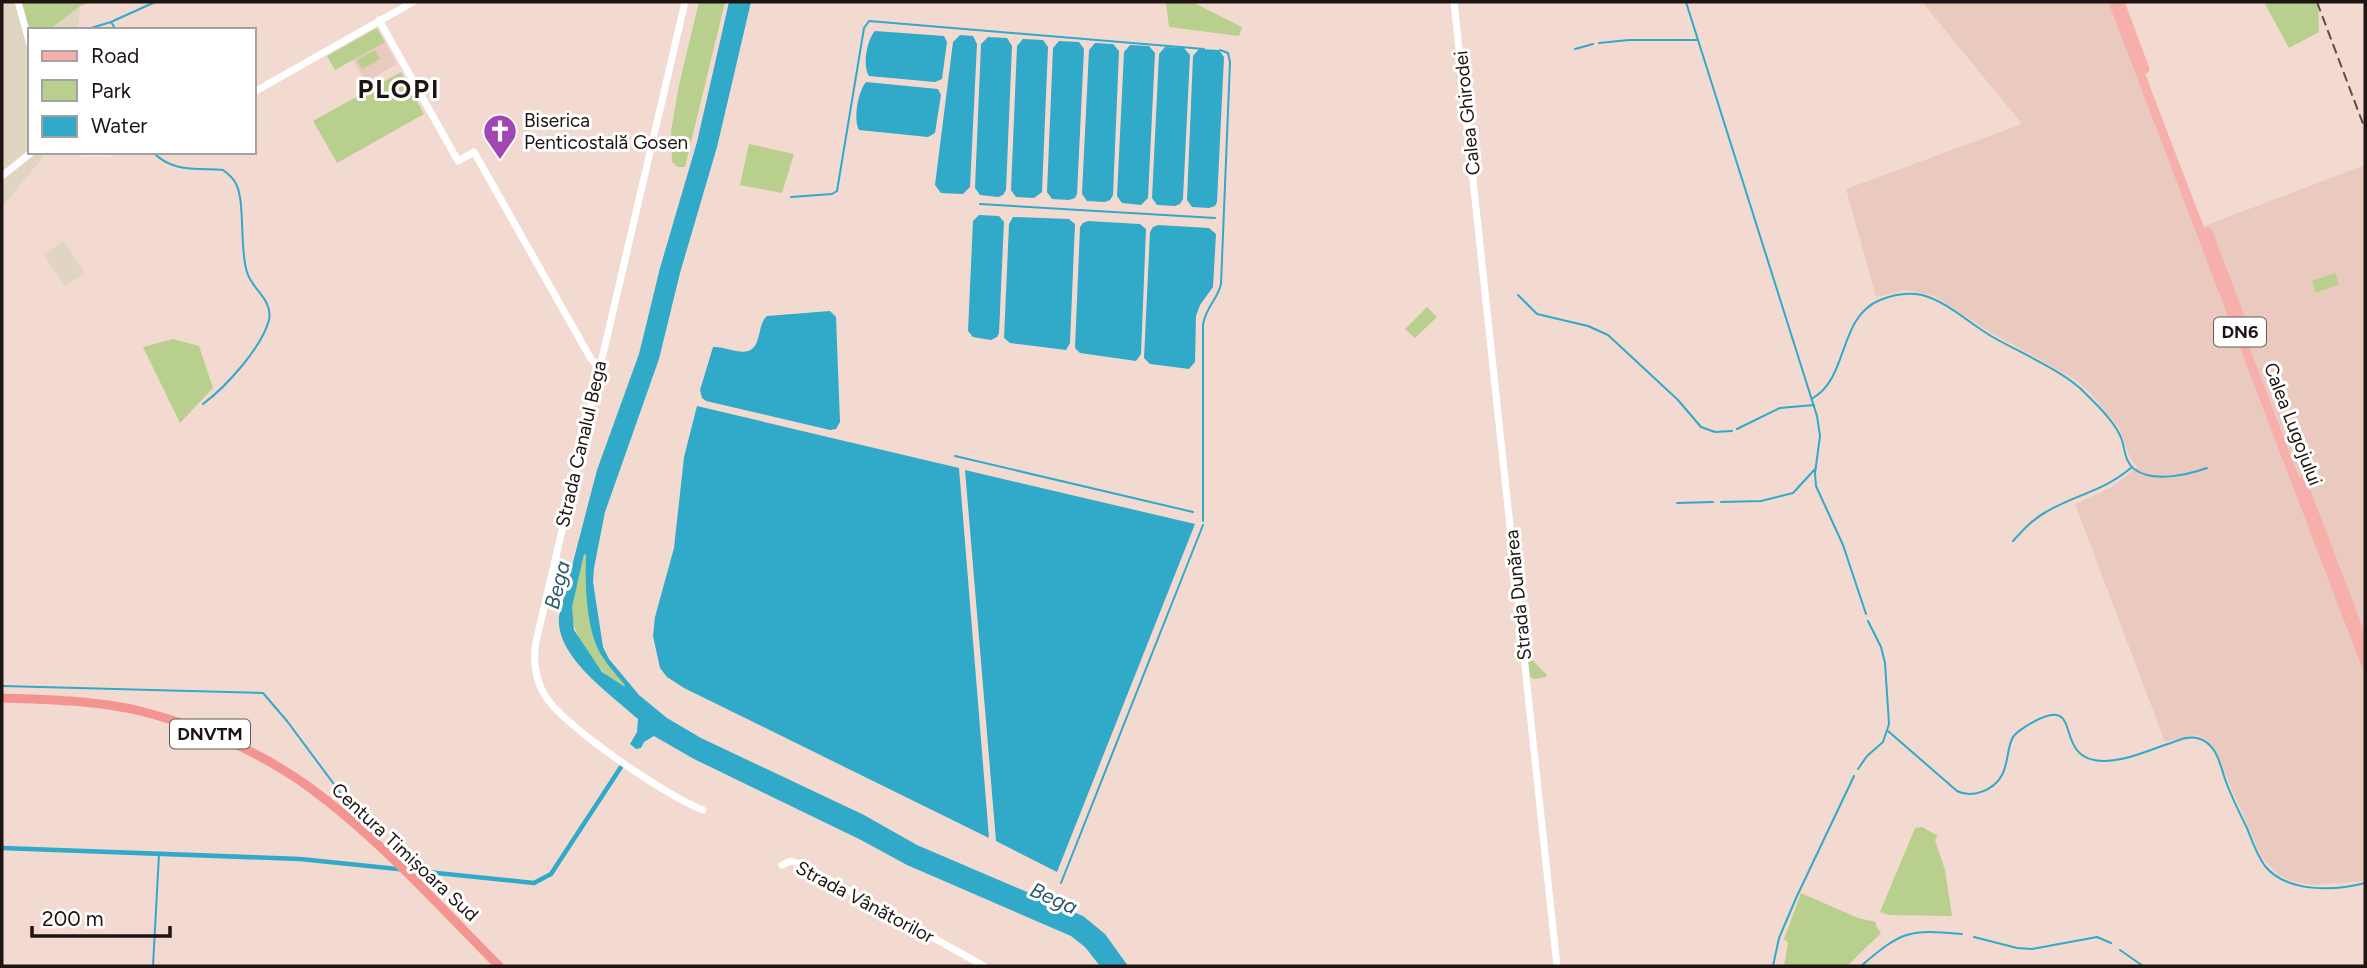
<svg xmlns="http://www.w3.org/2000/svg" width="2367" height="968" viewBox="0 0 2367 968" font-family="Figtree,sans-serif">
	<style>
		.built { fill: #eacabe }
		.industrial { fill: #dfd5c0 }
		.green { fill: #b9cf8d }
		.water { fill: #31a9c9; fill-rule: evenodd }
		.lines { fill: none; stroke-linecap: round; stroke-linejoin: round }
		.stream { stroke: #31a9c9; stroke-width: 2 }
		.canal { stroke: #31a9c9; stroke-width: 4.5 }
		.tertiary { stroke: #fff; stroke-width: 7 }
		.primary { stroke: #f7afac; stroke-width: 9 }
		.trunk { stroke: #f49490; stroke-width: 9 }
		.rail { stroke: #5b4e49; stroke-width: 2; stroke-dasharray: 10 5; stroke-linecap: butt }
		.labels { text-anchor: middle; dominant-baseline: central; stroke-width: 6; stroke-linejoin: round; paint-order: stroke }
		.shield { fill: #fff; stroke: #625b59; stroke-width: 2 }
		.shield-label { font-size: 18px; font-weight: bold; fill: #1e1512 }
		.street-label { font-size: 19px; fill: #1e1512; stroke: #fff }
		.poi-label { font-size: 19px; fill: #1e1512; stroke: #fff; text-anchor: start }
		.water-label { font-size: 21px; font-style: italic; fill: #2b5b6a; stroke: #fff }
		.district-label { font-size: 26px; font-weight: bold; letter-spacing: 2px; fill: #1e1512; stroke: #fff }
	</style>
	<rect width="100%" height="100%" fill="#f3dad1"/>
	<path class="built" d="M 1922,2 L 2115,2 L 2204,226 L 2365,165 L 2365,881 L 2312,885 L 2291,881 L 2279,875 L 2262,858 L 2213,746 L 2206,739 L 2195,735 L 2165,742 L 2075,504 L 2112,487 L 2137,467 L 2130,458 L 2120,429 L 2089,392 L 2073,378 L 1993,334 L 1934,296 L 1907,290 L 1876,297 L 1846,189 L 2022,124 Z
		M 385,42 L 397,64 L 366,82 L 353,60 Z"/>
	<path class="industrial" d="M 2,2 L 14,2 L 26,44 L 30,43 L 30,152 L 47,152 L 2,207 Z
		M 80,6 L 78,30 L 49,30 Z
		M 63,241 L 85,273 L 65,286 L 44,255 Z"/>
	<path class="green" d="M 14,2 L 91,2 L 80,6 L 49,30 L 30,30 L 30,43 L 26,44 Z
		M 699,2 L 725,2 L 685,167 L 678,167 L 672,162 L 671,131 L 679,85 Z
		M 1166,2 L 1192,2 L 1242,27 L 1239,36 L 1169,27 Z
		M 2264,2 L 2318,2 L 2319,32 L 2289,48 Z
		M 377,28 L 385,42 L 335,70 L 327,56 Z
		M 375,50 L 380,59 L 362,69 L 357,60 Z
		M 401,72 L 424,114 L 337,163 L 313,121 Z
		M 749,144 L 794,154 L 782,193 L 740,185 Z
		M 2335,273 L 2339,284 L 2316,293 L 2312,281 Z
		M 1427,307 L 1437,317 L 1415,338 L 1405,329 Z
		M 173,339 L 199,346 L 213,388 L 180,423 L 143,347 Z
		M 583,554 L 586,555 C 585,579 589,633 600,653 C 607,665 616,674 625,684 L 625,688 C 610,680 602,672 592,659 C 561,616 573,602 583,554 Z
		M 1530,658 L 1547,675 L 1546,677 L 1535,679 L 1530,677 L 1528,661 Z
		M 1922,827 L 1938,836 L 1935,840 L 1945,870 L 1952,916 L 1889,915 L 1880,912 L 1915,828 Z
		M 1801,893 L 1858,918 L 1876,922 L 1876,926 L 1881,933 L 1847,966 L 1784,966 L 1788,943 L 1784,939 Z"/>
	<path class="water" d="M 729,2 L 751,2 L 717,147 L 680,273 L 659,359 L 605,512 L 594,568 L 593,582 L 603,647 L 609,659 L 639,695 L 667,718 L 701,738 L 864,815 L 917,845 L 1083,916 L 1105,934 L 1128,966 L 1100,966 L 1085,947 L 1071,936 L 907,865 L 861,840 L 694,759 L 654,736 L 644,742 L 641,748 L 636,749 L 630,744 L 637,732 L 638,719 C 611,694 555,657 559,616 L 597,470 L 639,354 L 660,268 L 697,142 ZM 584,554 L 586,555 C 585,583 586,628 600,653 C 607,665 616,674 624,684 L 625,687 L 602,672 L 574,630 L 572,607 Z
		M 875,31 L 944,36 L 947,42 L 942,79 L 935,82 L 869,76 C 862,66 867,39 875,31 Z
		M 960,35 L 973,36 L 977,44 L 970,187 L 963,194 L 941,193 L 935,185 L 953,42 Z
		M 988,37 L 1007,38 L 1012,46 L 1006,190 L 1003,195 L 998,197 L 980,195 L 975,188 L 981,44 Z
		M 1023,39 L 1043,40 L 1048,47 L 1042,192 L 1034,198 L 1016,197 L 1011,190 L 1017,46 Z
		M 1059,41 L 1079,42 L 1084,49 L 1077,194 L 1075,198 L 1069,200 L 1052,199 L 1047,192 L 1053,48 Z
		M 1095,43 L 1113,44 L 1119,51 L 1113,195 L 1110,200 L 1105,202 L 1087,201 L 1082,194 L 1089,50 Z
		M 1130,45 L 1149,46 L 1155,53 L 1148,198 L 1141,205 L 1122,203 L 1117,196 L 1124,52 Z
		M 1165,47 L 1184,48 L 1190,55 L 1183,199 L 1180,204 L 1175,206 L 1157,205 L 1152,198 L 1159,54 Z
		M 1199,49 L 1219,50 L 1224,57 L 1217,202 L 1215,206 L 1209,208 L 1192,207 L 1187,200 L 1193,56 Z
		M 866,82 L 938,89 L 941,95 L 935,133 L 928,137 L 859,130 C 853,120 858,91 866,82 Z
		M 979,215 L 999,216 L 1004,222 L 999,333 L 997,337 L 991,340 L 973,337 L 968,331 L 973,221 Z
		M 1013,217 L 1069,219 L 1075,224 L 1070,343 L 1066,350 L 1010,343 L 1004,338 L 1009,224 Z
		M 1088,221 L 1140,224 L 1146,229 L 1141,354 L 1136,361 L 1080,353 L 1075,348 L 1080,227 L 1083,223 Z
		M 1158,225 L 1209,228 L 1216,234 L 1213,287 L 1200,305 L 1196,316 L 1195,362 L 1189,369 L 1150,364 L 1144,358 L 1150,232 L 1153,227 Z
		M 830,311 L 836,317 L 840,422 L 836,429 L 830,430 L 706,401 L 702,398 L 700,390 L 713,347 C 724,346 738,354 748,351 C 762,347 757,324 767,316 Z
		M 697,406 L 959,468 L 989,838 L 684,688 L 667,677 L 660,668 L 653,636 L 655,617 L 674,548 L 684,457 Z
		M 965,470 L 1195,524 L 1057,872 L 996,841 Z"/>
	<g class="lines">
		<path class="stream" d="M 1686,2 L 1817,416 L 1820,436 L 1815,473 L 1816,486 L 1843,545 L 1866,614
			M 111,22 L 116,30
			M 54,30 L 91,28 L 111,22 L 155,2
			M 1599,43 L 1629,40 L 1698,40
			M 1575,49 L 1593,44
			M 153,152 C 172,173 198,168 223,170 C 227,173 232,177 235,182 C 246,199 239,249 247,272 C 252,290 273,299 269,320 C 262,347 226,387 203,404
			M 791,197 L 832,194 L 837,191 L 864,28 L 869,21 L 1204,49
			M 980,204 L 1215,218
			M 1518,295 L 1537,314 L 1588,326 L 1608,335 L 1678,400 L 1701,427 L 1715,432 L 1732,431
			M 1813,398 C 1849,377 1838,317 1880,300 C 1892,295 1908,292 1922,295 C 1946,301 1969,323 1991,336 C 2018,352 2065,371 2086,394 C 2099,407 2116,423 2122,440 C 2125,450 2125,462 2134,469 C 2153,483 2187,475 2207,468
			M 1737,429 L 1780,408 L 1814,405
			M 955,456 L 1193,512
			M 1721,502 L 1761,501 L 1793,493 L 1816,468
			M 1677,503 L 1713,502
			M 1203,521 L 1203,325 C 1205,308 1218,299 1221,284 L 1230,62 L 1228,53 L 1220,50
			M 2013,541 C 2023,530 2033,519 2046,512 C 2076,494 2103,492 2132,467
			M 2,686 L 263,693 L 287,721 L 342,795
			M 1888,731 L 1957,791 C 1972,799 1994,790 2002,775 C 2008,764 2007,750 2012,739 C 2015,732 2022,729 2028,725 C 2085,691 2053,752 2094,760 C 2119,765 2148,750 2171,743 C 2179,740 2188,736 2197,738 C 2216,742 2220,764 2225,779 C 2231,796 2239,812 2247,828 C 2252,841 2257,855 2265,866 C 2287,893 2335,891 2365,883
			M 1858,769 L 1867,756 L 1883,742 L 1889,724 L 1885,663 L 1881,647 L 1868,621
			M 1061,883 L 1203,525
			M 1974,937 L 2017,948 L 2032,949 L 2097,937 L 2111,943
			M 2120,950 L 2143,966
			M 153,966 L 159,854
			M 1773,966 L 1779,938 L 1797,896 L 1854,776
			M 1861,966 C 1902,931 1908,929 1962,934"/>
		<path class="canal" d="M 2,848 L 300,859 L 534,883 L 551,874 L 621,767"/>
		<path class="tertiary" d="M 18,2 L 30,45
			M 685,2 L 536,642 C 533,660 535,678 544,694 C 563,726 666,796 703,810
			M 1454,2 L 1557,966
			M 379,20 L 458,161 L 474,152 L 591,359 L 599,368
			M 254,92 L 413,2
			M 82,152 L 110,152
			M 2,176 L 32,152
			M 782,865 L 791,861 L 801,864 L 984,966"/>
		<path class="primary" d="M 2113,2 L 2365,663
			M 2120,2 L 2145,69
			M 2208,232 L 2240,317
			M 2302,481 L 2365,646"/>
		<path class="trunk" d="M 2,698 C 48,700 95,700 140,711 C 199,726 259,751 309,787 C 379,838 438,905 499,966"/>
		<path class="rail" d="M 2317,2 L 2365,129"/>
	</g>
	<defs>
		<g id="church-pin" transform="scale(1.75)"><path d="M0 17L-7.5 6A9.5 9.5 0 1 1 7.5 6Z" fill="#a246b1" stroke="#fff"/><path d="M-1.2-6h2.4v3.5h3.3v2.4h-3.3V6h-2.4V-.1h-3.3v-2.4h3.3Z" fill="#fff"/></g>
	</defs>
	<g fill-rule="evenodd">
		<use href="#church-pin" x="500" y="131"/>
	</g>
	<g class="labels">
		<g class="shield">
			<rect x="2214" y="317.5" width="52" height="29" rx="5"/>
			<rect x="170" y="719.5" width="80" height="29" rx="5"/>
		</g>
		<g class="shield-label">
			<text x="2240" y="332">DN6</text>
			<text x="210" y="734">DNVTM</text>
		</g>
		<g class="street-label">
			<text transform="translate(1467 113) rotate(-96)">Calea Ghirodei</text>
			<text transform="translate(2293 424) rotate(69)">Calea Lugojului</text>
			<text transform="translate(581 444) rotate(-77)">Strada Canalul Bega</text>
			<text transform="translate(1518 595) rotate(-96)">Strada Dunărea</text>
			<text transform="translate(405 852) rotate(43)">Centura Timișoara Sud</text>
			<text transform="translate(865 902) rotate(28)">Strada Vânătorilor</text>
		</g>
		<g class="poi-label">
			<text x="524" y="120">Biserica<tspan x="524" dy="22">Penticostală Gosen</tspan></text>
		</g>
		<g class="water-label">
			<text transform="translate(557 585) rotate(-76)">Bega</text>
			<text transform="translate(1054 898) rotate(24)">Bega</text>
		</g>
		<g class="district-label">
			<text x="399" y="89">PLOPI</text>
		</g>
	</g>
	<rect width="2367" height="968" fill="none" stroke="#1e1512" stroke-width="7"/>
	<rect x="28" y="28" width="228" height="126" fill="#ffffff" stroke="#a5a1a0" stroke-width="2"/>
	<rect x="42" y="51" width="35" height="10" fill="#f7afac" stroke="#a5a1a0" stroke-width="2"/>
	<text x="91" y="63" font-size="21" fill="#1e1512">Road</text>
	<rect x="42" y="80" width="35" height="21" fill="#b9cf8d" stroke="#a5a1a0" stroke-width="2"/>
	<text x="91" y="98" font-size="21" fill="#1e1512">Park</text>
	<rect x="42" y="116" width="35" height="21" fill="#31a9c9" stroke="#a5a1a0" stroke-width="2"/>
	<text x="91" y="133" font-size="21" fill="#1e1512">Water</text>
	<path d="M32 926v10h138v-10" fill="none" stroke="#1e1512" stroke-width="3.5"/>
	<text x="42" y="926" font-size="21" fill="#1e1512" stroke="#ffffff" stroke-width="5" paint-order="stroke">200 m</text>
</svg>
